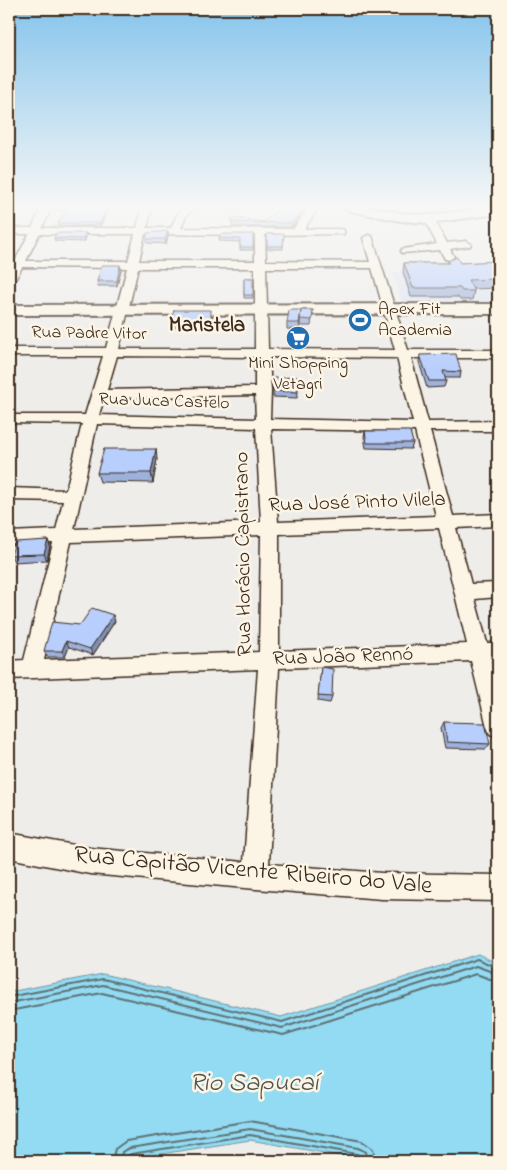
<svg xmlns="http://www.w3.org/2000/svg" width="507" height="1170" viewBox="0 0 507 1170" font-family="'Indie Flower',sans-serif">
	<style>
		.built { fill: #dee4f0 }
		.water { fill: #92dbf3; stroke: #6f949e }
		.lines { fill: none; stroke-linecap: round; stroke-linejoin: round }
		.shore { stroke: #5e7173; stroke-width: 2 }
		.minor-casing { stroke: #3b2a1e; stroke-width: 3 }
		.major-casing { stroke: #3b2a1e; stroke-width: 4 }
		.minor { fill: #fcf5e5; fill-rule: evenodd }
		.major { fill: #fcf5e5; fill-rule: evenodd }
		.wall { fill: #9eb1da; stroke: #3b2a1e }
		.shaded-wall { fill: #8190b1; stroke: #3b2a1e }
		.building { fill: #b8cefd; stroke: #3b2a1e }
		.labels { text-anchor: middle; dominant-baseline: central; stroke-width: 5; stroke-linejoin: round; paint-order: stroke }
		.far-poi-label { font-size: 18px; fill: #3b2a1e; stroke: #fcf5e5; text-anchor: start }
		.far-street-label { font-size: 18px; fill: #3b2a1e; stroke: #fcf5e5 }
		.far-district-label { font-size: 21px; font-weight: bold; fill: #3b2a1e; stroke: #fcf5e5 }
		.street-label { font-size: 21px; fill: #3b2a1e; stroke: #fcf5e5 }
		.near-street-label { font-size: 25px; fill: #3b2a1e; stroke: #fcf5e5 }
		.near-water-label { font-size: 26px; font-style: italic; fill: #515653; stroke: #fcf5e5 }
	</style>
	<rect width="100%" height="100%" fill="#eeedea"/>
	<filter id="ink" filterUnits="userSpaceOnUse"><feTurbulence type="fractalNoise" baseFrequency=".02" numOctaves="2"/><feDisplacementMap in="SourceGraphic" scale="10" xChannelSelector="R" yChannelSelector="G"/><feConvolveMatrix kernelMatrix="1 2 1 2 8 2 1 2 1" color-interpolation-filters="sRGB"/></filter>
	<g filter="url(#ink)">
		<path class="built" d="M 498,268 L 498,304 L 402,304 L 393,273 L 413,270 Z"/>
		<path class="water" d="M 478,954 L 498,964 L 498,1161 L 370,1161 L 250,1140 L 116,1161 L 9,1161 L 9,992 L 103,974 L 281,1017 Z"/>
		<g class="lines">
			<path class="shore" d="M 9,997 L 103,979 L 282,1022 L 477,959 L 498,968
				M 9,1003 L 103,985 L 282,1028 L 476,966 L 498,974
				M 9,1011 L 102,993 L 283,1035 L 476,974 L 498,982
				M 112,1161 L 115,1149 L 126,1141 L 250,1121 L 362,1141 L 373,1149 L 376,1161
				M 120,1161 L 122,1152 L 130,1148 L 250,1129 L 358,1148 L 366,1152 L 368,1161
				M 126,1161 L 127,1157 L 131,1154 L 250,1135 L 357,1154 L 361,1157 L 362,1161"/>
			<g class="minor-casing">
				<path id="minor" d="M 42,207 L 52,207 L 42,228 L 137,228 L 142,207 L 152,207 L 147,228 L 171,228 L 177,215 L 184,207 L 195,207 L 186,216 L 181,228 L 293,229 L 309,207 L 319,207 L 304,229 L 340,229 L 344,230 L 344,234 L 265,235 L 266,261 L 370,262 L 363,238 L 368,235 L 372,236 L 408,350 L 498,350 L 498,358 L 411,358 L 428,422 L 498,421 L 498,431 L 430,431 L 453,516 L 498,514 L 498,526 L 456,528 L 471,584 L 498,583 L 498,597 L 475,599 L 487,643 L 498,643 L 498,659 L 491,660 L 498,686 L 498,737 L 490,734 L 487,727 L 471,661 L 279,668 L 269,864 L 382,873 L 498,875 L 498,901 L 382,899 L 256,889 L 90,874 L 9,858 L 9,833 L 90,848 L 244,862 L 258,669 L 9,679 L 9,661 L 24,660 L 53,543 L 9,544 L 9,532 L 56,530 L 63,501 L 9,500 L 9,488 L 66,490 L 82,424 L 9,423 L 9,415 L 85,415 L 103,356 L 9,356 L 9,348 L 106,348 L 127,268 L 22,267 L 13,284 L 9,285 L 9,272 L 11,267 L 9,267 L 9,261 L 15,261 L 29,234 L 9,234 L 9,228 L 32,228 ZM 39,234 L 135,234 L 128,261 L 26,261 ZM 145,234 L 255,235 L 255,261 L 139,261 ZM 138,268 L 255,268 L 255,349 L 119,349 ZM 266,268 L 372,268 L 395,350 L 268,349 ZM 117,356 L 255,357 L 255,387 L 107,390 ZM 269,357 L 397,358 L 413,422 L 270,419 L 271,391 ZM 255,395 L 256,419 L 99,415 L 104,398 ZM 97,424 L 256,428 L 261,522 L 74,529 ZM 271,429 L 415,431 L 436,516 L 278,522 ZM 439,528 L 467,644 L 279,651 L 279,534 ZM 261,535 L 259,652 L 44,660 L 71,542 Z
					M 429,216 L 434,219 L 447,243 L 466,241 L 471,244 L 470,246 L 450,249 L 454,257 L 449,260 L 445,259 L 440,250 L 402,253 L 401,251 L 402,249 L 437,244 L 424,219 Z"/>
			</g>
			<g class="major-casing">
				<path id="major" d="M 344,207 L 369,207 L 401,213 L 429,215 L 498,207 L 498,214 L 429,223 L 401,221 L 350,211 Z
					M 498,304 L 498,314 L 9,315 L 9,305 Z"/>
			</g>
			<use href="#minor" class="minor"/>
			<use href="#major" class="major"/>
		</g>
		<path class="wall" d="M 9,207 L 41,207 L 38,210 L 9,210 Z
			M 52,207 L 111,207 L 100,226 L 59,226 L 58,223 L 66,211 L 52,210 Z
			M 303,208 L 303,212 L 292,227 L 232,227 L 232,222 L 264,222 Z
			M 168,231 L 168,236 L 166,244 L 147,243 L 147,239 Z
			M 86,233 L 87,236 L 84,242 L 55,241 L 54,238 Z
			M 253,234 L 253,250 L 240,250 L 240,242 L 219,241 L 219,238 Z
			M 267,234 L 284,234 L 283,249 L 267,249 Z
			M 448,261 L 460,263 L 498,261 L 498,288 L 473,289 L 474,291 L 472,300 L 460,300 L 458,297 L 411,297 L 403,272 L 404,263 L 447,263 Z
			M 121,270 L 117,286 L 98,286 L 97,281 Z
			M 244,278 L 253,278 L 253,298 L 244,298 Z
			M 301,310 L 313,310 L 311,326 L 300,326 Z
			M 212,316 L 211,327 L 172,327 L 171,320 Z
			M 300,316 L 299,330 L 287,329 L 287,323 Z
			M 420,355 L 461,372 L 460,378 L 445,378 L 446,381 L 444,387 L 427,388 L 419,362 Z
			M 498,355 L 498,365 L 496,360 Z
			M 273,378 L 298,392 L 297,398 L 273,397 Z
			M 365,431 L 413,443 L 411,449 L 366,448 L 364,437 Z
			M 157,459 L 153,483 L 100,482 L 97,473 Z
			M 48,540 L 50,546 L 47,560 L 14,562 L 11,555 Z
			M 115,621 L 93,655 L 69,647 L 65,657 L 47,657 L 44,651 L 80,625 Z
			M 321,667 L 332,697 L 330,703 L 318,701 Z
			M 444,722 L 490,744 L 486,749 L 445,748 L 441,728 Z"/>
		<path class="shaded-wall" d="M 108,207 L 111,207 L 100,226 L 100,223 Z
			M 303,208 L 303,212 L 292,227 L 292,223 Z
			M 168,231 L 168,236 L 166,244 L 165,239 Z
			M 86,233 L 87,236 L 84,242 L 83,239 Z
			M 120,265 L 121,270 L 117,286 L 117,281 Z
			M 156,449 L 157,459 L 153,483 L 151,473 Z
			M 48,540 L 50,546 L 47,560 L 44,554 Z
			M 113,615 L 115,621 L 93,655 L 90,649 Z
			M 66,641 L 69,647 L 65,657 L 62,651 Z"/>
		<path class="building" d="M 55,207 L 108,207 L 100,223 L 58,223 L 68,208 Z
			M 281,207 L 303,208 L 292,223 L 232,222 L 232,217 L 264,222 Z
			M 168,231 L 165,239 L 147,239 L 147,233 Z
			M 56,233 L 86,233 L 83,239 L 54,238 Z
			M 221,234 L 253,234 L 253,247 L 240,247 L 240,239 L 219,238 Z
			M 267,234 L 284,234 L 283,246 L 267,246 Z
			M 457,257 L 460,263 L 498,261 L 498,279 L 468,280 L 474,291 L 462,291 L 460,288 L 413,288 L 404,263 L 449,263 L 448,261 Z
			M 102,265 L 120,265 L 117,281 L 97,281 Z
			M 244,278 L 253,278 L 253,295 L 244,295 Z
			M 174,310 L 211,310 L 211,320 L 171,320 Z
			M 289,310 L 301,310 L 299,323 L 287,323 Z
			M 301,310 L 313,310 L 312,320 L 300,319 Z
			M 456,354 L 461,372 L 443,371 L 446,381 L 429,381 L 420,355 Z
			M 298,377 L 298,392 L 273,391 L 273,378 Z
			M 365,431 L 410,431 L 413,443 L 367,443 Z
			M 104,449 L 156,449 L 151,473 L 97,473 Z
			M 48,540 L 44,554 L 11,555 L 15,542 Z
			M 92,608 L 113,615 L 90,649 L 66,641 L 62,651 L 44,651 L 52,622 L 80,625 Z
			M 321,667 L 333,669 L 332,697 L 318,696 Z
			M 444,722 L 485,723 L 490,744 L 447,742 Z"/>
	</g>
	<linearGradient id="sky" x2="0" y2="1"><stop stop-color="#85c4ec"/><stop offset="0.56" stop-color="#f7f7f6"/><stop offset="1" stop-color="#f7f7f6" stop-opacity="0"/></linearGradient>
	<rect width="507" height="371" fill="url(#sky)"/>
	<defs>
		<g id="stadium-disc" transform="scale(1.25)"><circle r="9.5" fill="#1f6fb2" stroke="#fcf5e5"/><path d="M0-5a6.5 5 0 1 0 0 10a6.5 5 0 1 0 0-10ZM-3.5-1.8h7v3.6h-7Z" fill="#fff"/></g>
		<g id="supermarket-disc" transform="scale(1.25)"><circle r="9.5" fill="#1f6fb2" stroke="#fcf5e5"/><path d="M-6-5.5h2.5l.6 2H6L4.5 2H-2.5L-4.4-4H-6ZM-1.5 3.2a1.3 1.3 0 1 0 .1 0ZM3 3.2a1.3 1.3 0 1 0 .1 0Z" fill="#fff"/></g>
	</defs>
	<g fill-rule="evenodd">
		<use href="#stadium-disc" x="360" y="320"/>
		<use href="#supermarket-disc" x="298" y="338"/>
	</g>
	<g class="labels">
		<g class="far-poi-label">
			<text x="378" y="310">Apex Fit<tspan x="378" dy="21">Academia</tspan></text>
			<text x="298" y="364" text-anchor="middle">Mini Shopping<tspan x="298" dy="21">Vetagri</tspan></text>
		</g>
		<g class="far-street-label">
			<text transform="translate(89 334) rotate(1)">Rua Padre Vitor</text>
			<text transform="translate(164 402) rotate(2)">Rua Juca Castelo</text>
		</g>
		<g class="far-district-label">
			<text x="207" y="326">Maristela</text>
		</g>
		<g class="street-label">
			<text transform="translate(357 503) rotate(-2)">Rua José Pinto Vilela</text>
			<text transform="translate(244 554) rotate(-91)">Rua Horácio Capistrano</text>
			<text transform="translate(343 657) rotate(-2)">Rua João Rennó</text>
		</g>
		<g class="near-street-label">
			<text transform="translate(253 871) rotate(5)">Rua Capitão Vicente Ribeiro do Vale</text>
		</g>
		<g class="near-water-label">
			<text x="254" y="1084">Rio Sapucaí</text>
		</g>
	</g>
	<rect width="507" height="1170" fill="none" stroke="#fcf5e5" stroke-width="30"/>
	<rect x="15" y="15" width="477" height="1140" fill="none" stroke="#3b2a1e" stroke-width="2" filter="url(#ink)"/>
</svg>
